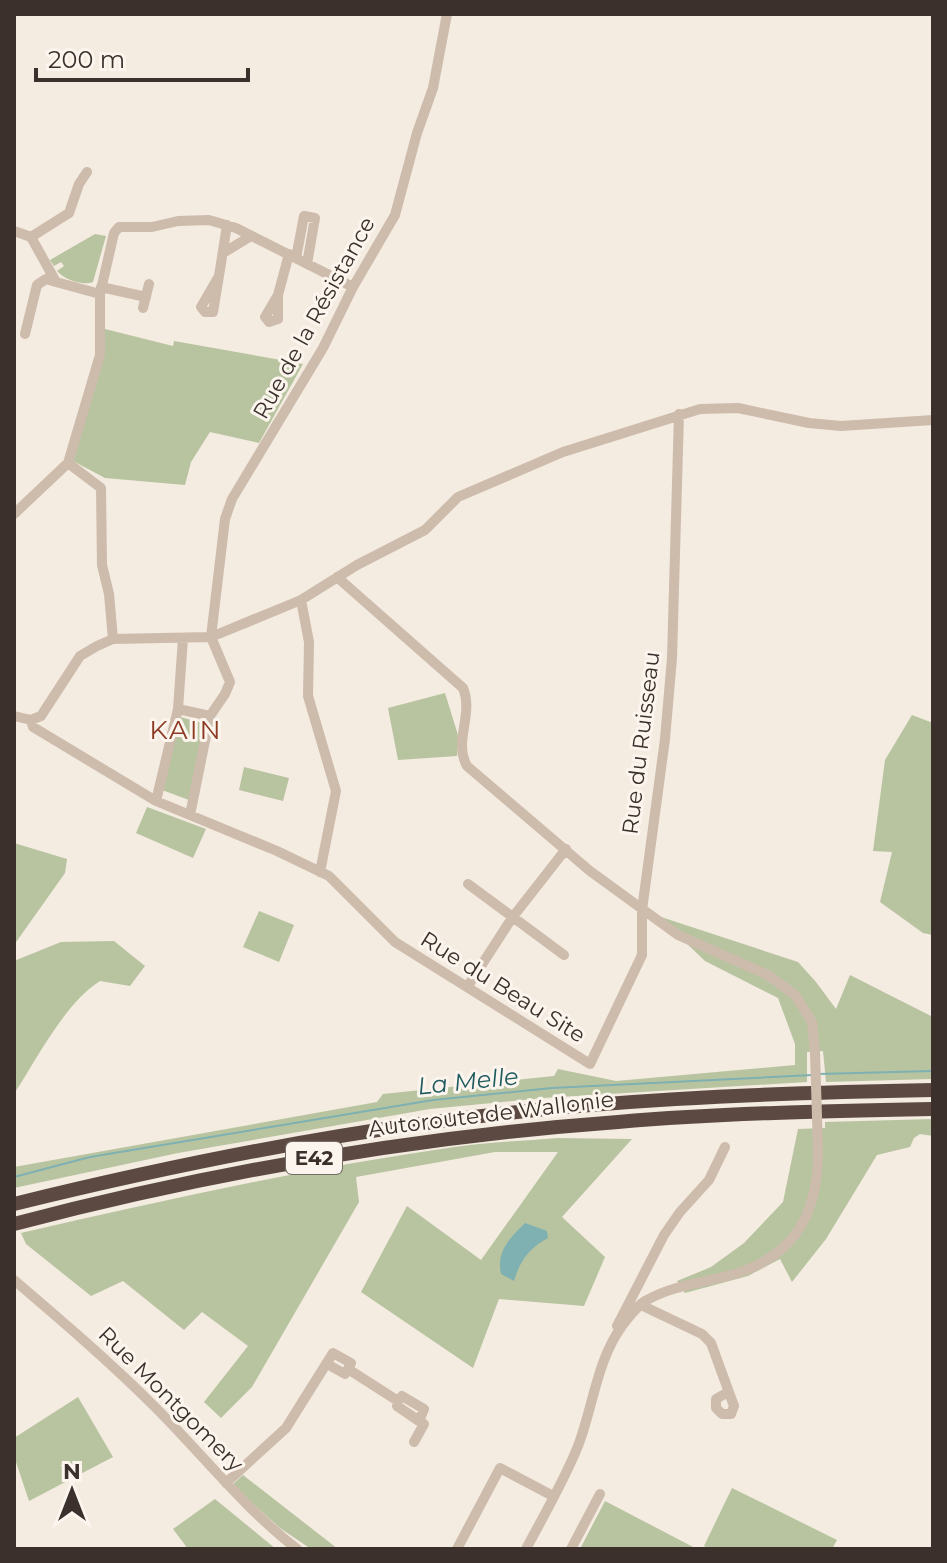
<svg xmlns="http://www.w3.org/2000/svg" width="947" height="1563" viewBox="0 0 947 1563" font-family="Montserrat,sans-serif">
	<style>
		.green { fill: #b8c4a0 }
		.water { fill: #7fb0b2 }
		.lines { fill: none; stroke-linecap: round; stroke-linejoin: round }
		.stream { stroke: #7fb0b2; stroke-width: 2 }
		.minor { stroke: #cdbbac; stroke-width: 10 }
		.highway { stroke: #5c4a42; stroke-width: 14 }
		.minor-bridge { stroke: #cdbbac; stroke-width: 10 }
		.labels { text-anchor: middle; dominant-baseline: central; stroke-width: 6; stroke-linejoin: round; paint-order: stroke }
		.shield { fill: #fbf5ee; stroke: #756b66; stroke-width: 2 }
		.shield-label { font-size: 20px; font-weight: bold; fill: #3b302b }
		.street-label { font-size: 22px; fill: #3b302b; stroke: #fbf5ee }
		.water-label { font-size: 24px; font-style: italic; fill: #1f5a5e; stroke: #fbf5ee }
		.quarter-label { font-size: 26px; letter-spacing: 2px; fill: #8c3b22; stroke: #fbf5ee }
	</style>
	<rect width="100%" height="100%" fill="#f4ebe1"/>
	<path class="green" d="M 95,234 L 106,236 L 93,282 C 83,286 65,280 57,271 L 64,266 L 61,262 L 54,266 L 50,260 Z
		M 105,329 L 173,346 L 174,341 L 303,364 L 259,443 L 210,432 L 191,462 L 185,485 L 105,478 L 73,461 Z
		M 445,693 L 458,735 L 457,756 L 398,760 L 388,708 Z
		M 912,715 L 933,723 L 933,935 L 923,933 L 880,902 L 892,852 L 873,851 L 885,760 Z
		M 180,717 L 206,724 L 189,800 L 162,790 Z
		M 244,767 L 289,778 L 283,801 L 239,790 Z
		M 147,807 L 206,829 L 193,858 L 136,833 Z
		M 14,843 L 67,859 L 65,873 L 14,945 Z
		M 259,911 L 294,925 L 279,962 L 243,947 Z
		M 658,916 L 798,962 L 816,982 L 836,1009 L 850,975 L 933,1017 L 933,1079 L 826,1082 L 823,1051 L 807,1052 L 807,1082 L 544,1098 L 430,1109 L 178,1153 L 14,1188 L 14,1167 L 377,1102 L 383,1094 L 554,1076 L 558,1069 L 616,1081 L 795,1065 L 795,1044 L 778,998 L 705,961 Z
		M 114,941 L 145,966 L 130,986 L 100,981 C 64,1004 37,1059 14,1094 L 14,961 L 61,942 Z
		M 933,1119 L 933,1136 L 920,1134 L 914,1138 L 910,1147 L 877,1155 L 826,1239 L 792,1282 L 780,1259 L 748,1276 L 685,1293 L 677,1281 L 711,1267 L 744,1243 L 783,1202 L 798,1129 L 825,1128 L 825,1122 Z
		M 557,1138 L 632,1139 L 562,1217 L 605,1257 L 584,1306 L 499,1299 L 473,1368 L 361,1292 L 407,1206 L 481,1260 L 558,1152 L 495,1152 L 356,1177 L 359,1202 L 252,1387 L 221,1418 L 204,1402 L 248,1346 L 202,1312 L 184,1330 L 123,1281 L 91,1296 L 26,1244 L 21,1233 C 164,1200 308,1168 454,1147 C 488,1142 523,1141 557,1138 Z
		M 78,1397 L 113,1457 L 29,1501 L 14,1456 L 14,1438 Z
		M 243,1475 L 338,1549 L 311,1549 L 280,1528 L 232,1485 Z
		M 732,1488 L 837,1540 L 832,1549 L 710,1549 L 704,1546 Z
		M 215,1499 L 276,1549 L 188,1549 L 173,1529 Z
		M 605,1501 L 697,1549 L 580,1549 Z"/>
	<path class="water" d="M 525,1223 L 547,1231 L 548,1238 C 529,1248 520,1261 514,1281 L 501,1274 C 496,1251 510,1238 525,1223 Z"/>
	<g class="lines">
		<path class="stream" d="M 818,1074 L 933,1071
			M 14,1177 L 90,1157 L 433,1100 L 552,1088 L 812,1075"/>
		<path class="minor" d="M 14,231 L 31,237 L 56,282 L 100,294
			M 31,237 L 69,213 L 79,184 L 87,172
			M 223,253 L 251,236
			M 296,258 L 304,216 L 315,218 L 307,264
			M 219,276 L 213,312 L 205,312 L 201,307 L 219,276 L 227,225
			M 101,287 L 146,297
			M 278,295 L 278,319 L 269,322 L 265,317 L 278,295 L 289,254
			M 143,308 L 149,284
			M 25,334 L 37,285 L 46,279 L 56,282
			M 68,463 L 101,488 L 102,565 L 109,594 L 113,639
			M 14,514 L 68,463 L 100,355 L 100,294 L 114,233 L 119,227 L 152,227 L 178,221 L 209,220 L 236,228 L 353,287
			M 337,577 L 463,688 C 474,715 453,741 467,766 L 590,871 L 678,935 L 768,975 L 795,995 L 812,1022 L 815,1053
			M 301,600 L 309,642 L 308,696 L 336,791 L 320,872
			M 211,637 L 225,519 L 232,499 L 323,348 L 353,287 L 395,215 L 417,133 L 433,88 L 447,14
			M 178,709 L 210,716
			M 14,716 L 31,720 L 41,716 L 80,656 L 97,646 L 113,639 L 211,637 L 301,600 L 357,565 L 425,530 L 458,497 L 563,452 L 700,409 L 738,408 L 809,423 L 841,426 L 933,420
			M 31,720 L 33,727 L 156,801 L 277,851 L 329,876 L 395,942 L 590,1064 L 642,955 L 642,910 L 665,739 L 672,658 L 679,414
			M 156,801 L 178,709 L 183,638
			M 190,815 L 210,716 L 225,694 L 230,682 L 211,637
			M 468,884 L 564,955
			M 468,986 L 512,918 L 566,849
			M 14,1280 C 62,1321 110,1362 155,1407 C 202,1454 244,1508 297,1549
			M 641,1305 L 702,1334 L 711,1343 L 734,1406 L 731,1414 L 722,1414 L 716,1408 L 716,1399 L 728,1392
			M 617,1326 L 664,1235 L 680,1212 L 709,1180 L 725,1147
			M 327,1364 L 345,1374 L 348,1369
			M 414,1442 L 424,1424 L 419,1421
			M 226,1483 L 286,1428 L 333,1353 L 351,1363 L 348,1369 L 398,1401 L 402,1396 L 424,1409 L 419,1421 L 397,1406 L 398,1401
			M 457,1549 L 500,1468 L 553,1496
			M 526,1549 C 544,1515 564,1481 578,1446 C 593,1407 597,1360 622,1326 C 629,1317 637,1305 647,1300 C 669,1287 699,1283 723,1277 C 791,1261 819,1218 818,1149
			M 571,1549 L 600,1494"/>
		<path class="highway" d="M 14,1204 C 148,1171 282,1143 419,1124 C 589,1100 761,1093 933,1090
			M 14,1224 C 212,1172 414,1137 618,1122 C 722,1113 828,1111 933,1109"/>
		<path class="minor-bridge" d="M 815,1053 L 818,1149"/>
	</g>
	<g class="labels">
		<rect class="shield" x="286" y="1142" width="56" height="32" rx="6"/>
		<g class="shield-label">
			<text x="314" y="1158">E42</text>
		</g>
		<g class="street-label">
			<text transform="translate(314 318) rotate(-61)">Rue de la Résistance</text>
			<text transform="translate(641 743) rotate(-83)">Rue du Ruisseau</text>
			<text transform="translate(503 987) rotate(32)">Rue du Beau Site</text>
			<text transform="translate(491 1114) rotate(-7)">Autoroute de Wallonie</text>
			<text transform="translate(171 1399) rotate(45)">Rue Montgomery</text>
		</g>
		<g class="water-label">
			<text transform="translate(468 1081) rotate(-6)">La Melle</text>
		</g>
		<g class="quarter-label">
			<text x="186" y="730">KAIN</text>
		</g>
	</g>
	<rect width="947" height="1563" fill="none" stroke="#3b302b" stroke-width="32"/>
	<g transform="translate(72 1491)" stroke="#fbf5ee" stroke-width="6" paint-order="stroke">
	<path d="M0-6L14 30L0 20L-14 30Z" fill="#3b302b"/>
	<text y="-12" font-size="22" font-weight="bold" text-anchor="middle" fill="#3b302b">N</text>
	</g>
	<path d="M36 68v12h212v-12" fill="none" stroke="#3b302b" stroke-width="4"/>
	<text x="48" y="68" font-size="24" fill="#3b302b" stroke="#fbf5ee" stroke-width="6" paint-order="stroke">200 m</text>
</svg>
